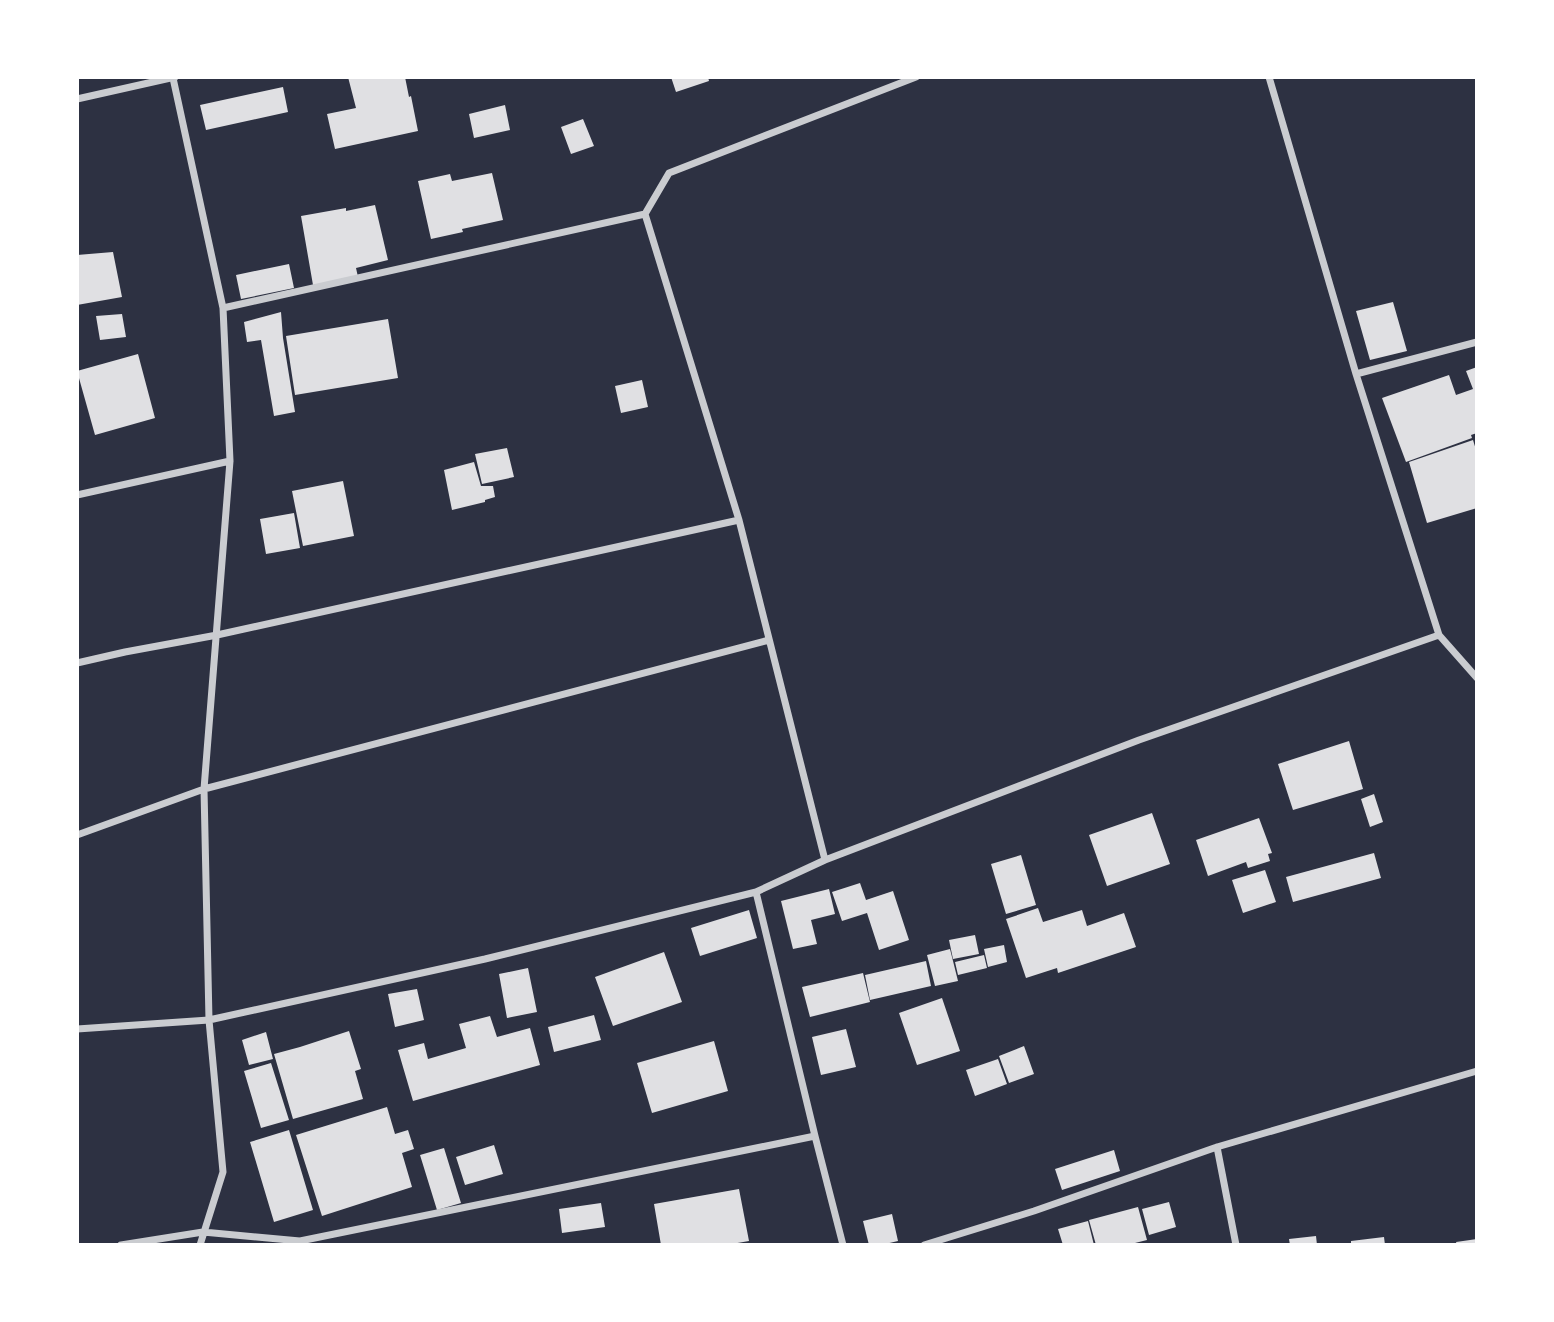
<svg xmlns="http://www.w3.org/2000/svg" width="1554" height="1322" viewBox="0 0 1554 1322" font-family="'Space Grotesk',sans-serif">
	<style>
		.building { fill: #e0e0e3 }
		.lines { fill: none; stroke-linecap: round; stroke-linejoin: round }
		.minor { stroke: #caccd0; stroke-width: 7 }
	</style>
	<rect width="100%" height="100%" fill="#2d3142"/>
	<path class="building" d="M 348,77 L 405,77 L 409,97 L 411,96 L 418,131 L 335,149 L 327,114 L 356,108 Z
		M 671,77 L 708,77 L 709,81 L 676,92 Z
		M 283,87 L 288,112 L 206,130 L 200,105 Z
		M 505,105 L 510,130 L 474,138 L 469,114 Z
		M 583,119 L 594,146 L 571,154 L 561,127 Z
		M 492,173 L 503,220 L 462,229 L 463,232 L 431,239 L 418,181 L 450,174 L 452,181 Z
		M 375,205 L 388,260 L 356,268 L 358,277 L 313,285 L 301,216 L 346,208 L 346,211 Z
		M 113,252 L 122,297 L 77,305 L 77,255 Z
		M 289,264 L 294,288 L 241,299 L 236,275 Z
		M 1393,302 L 1407,351 L 1370,360 L 1356,311 Z
		M 281,312 L 283,338 L 295,412 L 274,416 L 261,340 L 247,342 L 244,322 Z
		M 122,314 L 126,337 L 100,340 L 96,316 Z
		M 388,319 L 398,378 L 295,395 L 286,336 Z
		M 138,354 L 155,418 L 95,435 L 77,371 Z
		M 1477,367 L 1477,433 L 1471,435 L 1472,438 L 1406,462 L 1382,398 L 1449,375 L 1456,395 L 1473,389 L 1466,371 Z
		M 642,380 L 648,407 L 621,413 L 615,386 Z
		M 1473,440 L 1477,453 L 1477,508 L 1427,523 L 1409,462 Z
		M 507,448 L 514,477 L 482,484 L 475,454 Z
		M 474,462 L 481,486 L 493,486 L 495,497 L 485,500 L 485,502 L 452,510 L 444,470 Z
		M 343,481 L 354,536 L 303,546 L 292,491 Z
		M 294,513 L 300,548 L 266,554 L 260,519 Z
		M 1349,741 L 1363,789 L 1293,810 L 1278,764 Z
		M 1374,794 L 1383,822 L 1370,827 L 1361,799 Z
		M 1152,813 L 1170,864 L 1107,886 L 1089,835 Z
		M 1259,818 L 1272,853 L 1268,854 L 1270,861 L 1248,868 L 1246,862 L 1208,876 L 1196,840 Z
		M 1374,853 L 1381,878 L 1293,902 L 1286,877 Z
		M 1021,855 L 1036,905 L 1006,914 L 991,864 Z
		M 1265,870 L 1276,902 L 1243,913 L 1232,880 Z
		M 860,883 L 866,900 L 893,891 L 909,940 L 879,950 L 867,913 L 842,921 L 832,892 Z
		M 829,889 L 835,914 L 811,920 L 817,944 L 793,949 L 781,901 Z
		M 1038,908 L 1043,922 L 1082,910 L 1087,926 L 1124,913 L 1136,947 L 1058,973 L 1057,968 L 1026,978 L 1006,919 Z
		M 749,910 L 757,938 L 700,956 L 691,928 Z
		M 975,935 L 979,954 L 953,959 L 949,940 Z
		M 1004,945 L 1007,962 L 988,967 L 984,949 Z
		M 950,949 L 958,981 L 935,986 L 927,955 Z
		M 664,952 L 682,1002 L 613,1026 L 595,977 Z
		M 984,955 L 987,968 L 958,975 L 955,962 Z
		M 926,961 L 931,986 L 870,1000 L 865,975 Z
		M 528,968 L 537,1012 L 507,1018 L 499,974 Z
		M 863,973 L 870,1002 L 810,1017 L 802,987 Z
		M 417,989 L 424,1020 L 395,1027 L 388,994 Z
		M 942,998 L 960,1051 L 917,1065 L 899,1013 Z
		M 594,1015 L 601,1040 L 554,1052 L 548,1027 Z
		M 490,1016 L 497,1037 L 530,1028 L 540,1065 L 413,1101 L 398,1050 L 424,1043 L 428,1059 L 466,1048 L 459,1024 Z
		M 846,1029 L 856,1067 L 821,1075 L 812,1037 Z
		M 349,1031 L 361,1069 L 355,1071 L 363,1099 L 293,1119 L 274,1054 L 300,1047 Z
		M 266,1032 L 273,1059 L 249,1065 L 242,1040 Z
		M 714,1041 L 728,1091 L 652,1113 L 637,1063 Z
		M 1024,1046 L 1034,1074 L 1009,1083 L 999,1056 Z
		M 998,1059 L 1007,1084 L 975,1096 L 966,1070 Z
		M 271,1063 L 289,1120 L 261,1128 L 244,1071 Z
		M 387,1107 L 395,1134 L 408,1130 L 414,1149 L 402,1153 L 412,1187 L 322,1216 L 296,1135 Z
		M 289,1130 L 313,1210 L 274,1222 L 250,1142 Z
		M 494,1145 L 503,1174 L 465,1185 L 456,1157 Z
		M 444,1148 L 461,1203 L 437,1210 L 420,1155 Z
		M 1114,1150 L 1120,1171 L 1062,1190 L 1055,1169 Z
		M 739,1189 L 749,1241 L 726,1245 L 661,1245 L 654,1204 Z
		M 1169,1202 L 1176,1227 L 1149,1235 L 1142,1209 Z
		M 601,1203 L 605,1227 L 562,1233 L 559,1209 Z
		M 1138,1207 L 1147,1240 L 1127,1245 L 1096,1245 L 1089,1220 Z
		M 892,1214 L 898,1241 L 881,1245 L 869,1245 L 863,1221 Z
		M 1088,1221 L 1094,1245 L 1063,1245 L 1058,1229 Z
		M 1316,1236 L 1317,1245 L 1290,1245 L 1289,1239 Z
		M 1384,1237 L 1385,1245 L 1351,1245 L 1351,1241 Z
		M 1477,1239 L 1477,1245 L 1457,1245 L 1456,1242 Z"/>
	<g class="lines">
		<path class="minor" d="M 1269,77 L 1356,374 L 1439,635 L 1477,678
			M 173,78 L 223,308 L 230,461 L 204,789 L 209,1020 L 223,1172 L 200,1245
			M 77,99 L 175,77
			M 223,308 L 645,214
			M 1356,374 L 1477,342
			M 77,495 L 230,461
			M 77,663 L 125,652 L 217,635 L 739,520
			M 77,835 L 204,789 L 769,640
			M 825,860 L 739,520 L 645,214 L 669,173 L 916,77
			M 756,892 L 815,1136 L 843,1245
			M 77,1029 L 209,1020 L 485,959 L 756,892 L 825,860 L 1139,740 L 1439,635
			M 1217,1147 L 1236,1245
			M 121,1245 L 203,1232 L 300,1241 L 815,1136
			M 924,1245 L 1034,1211 L 1217,1147 L 1477,1071"/>
	</g>
	<rect width="1554" height="1322" fill="none" stroke="#ffffff" stroke-width="158"/>
</svg>
